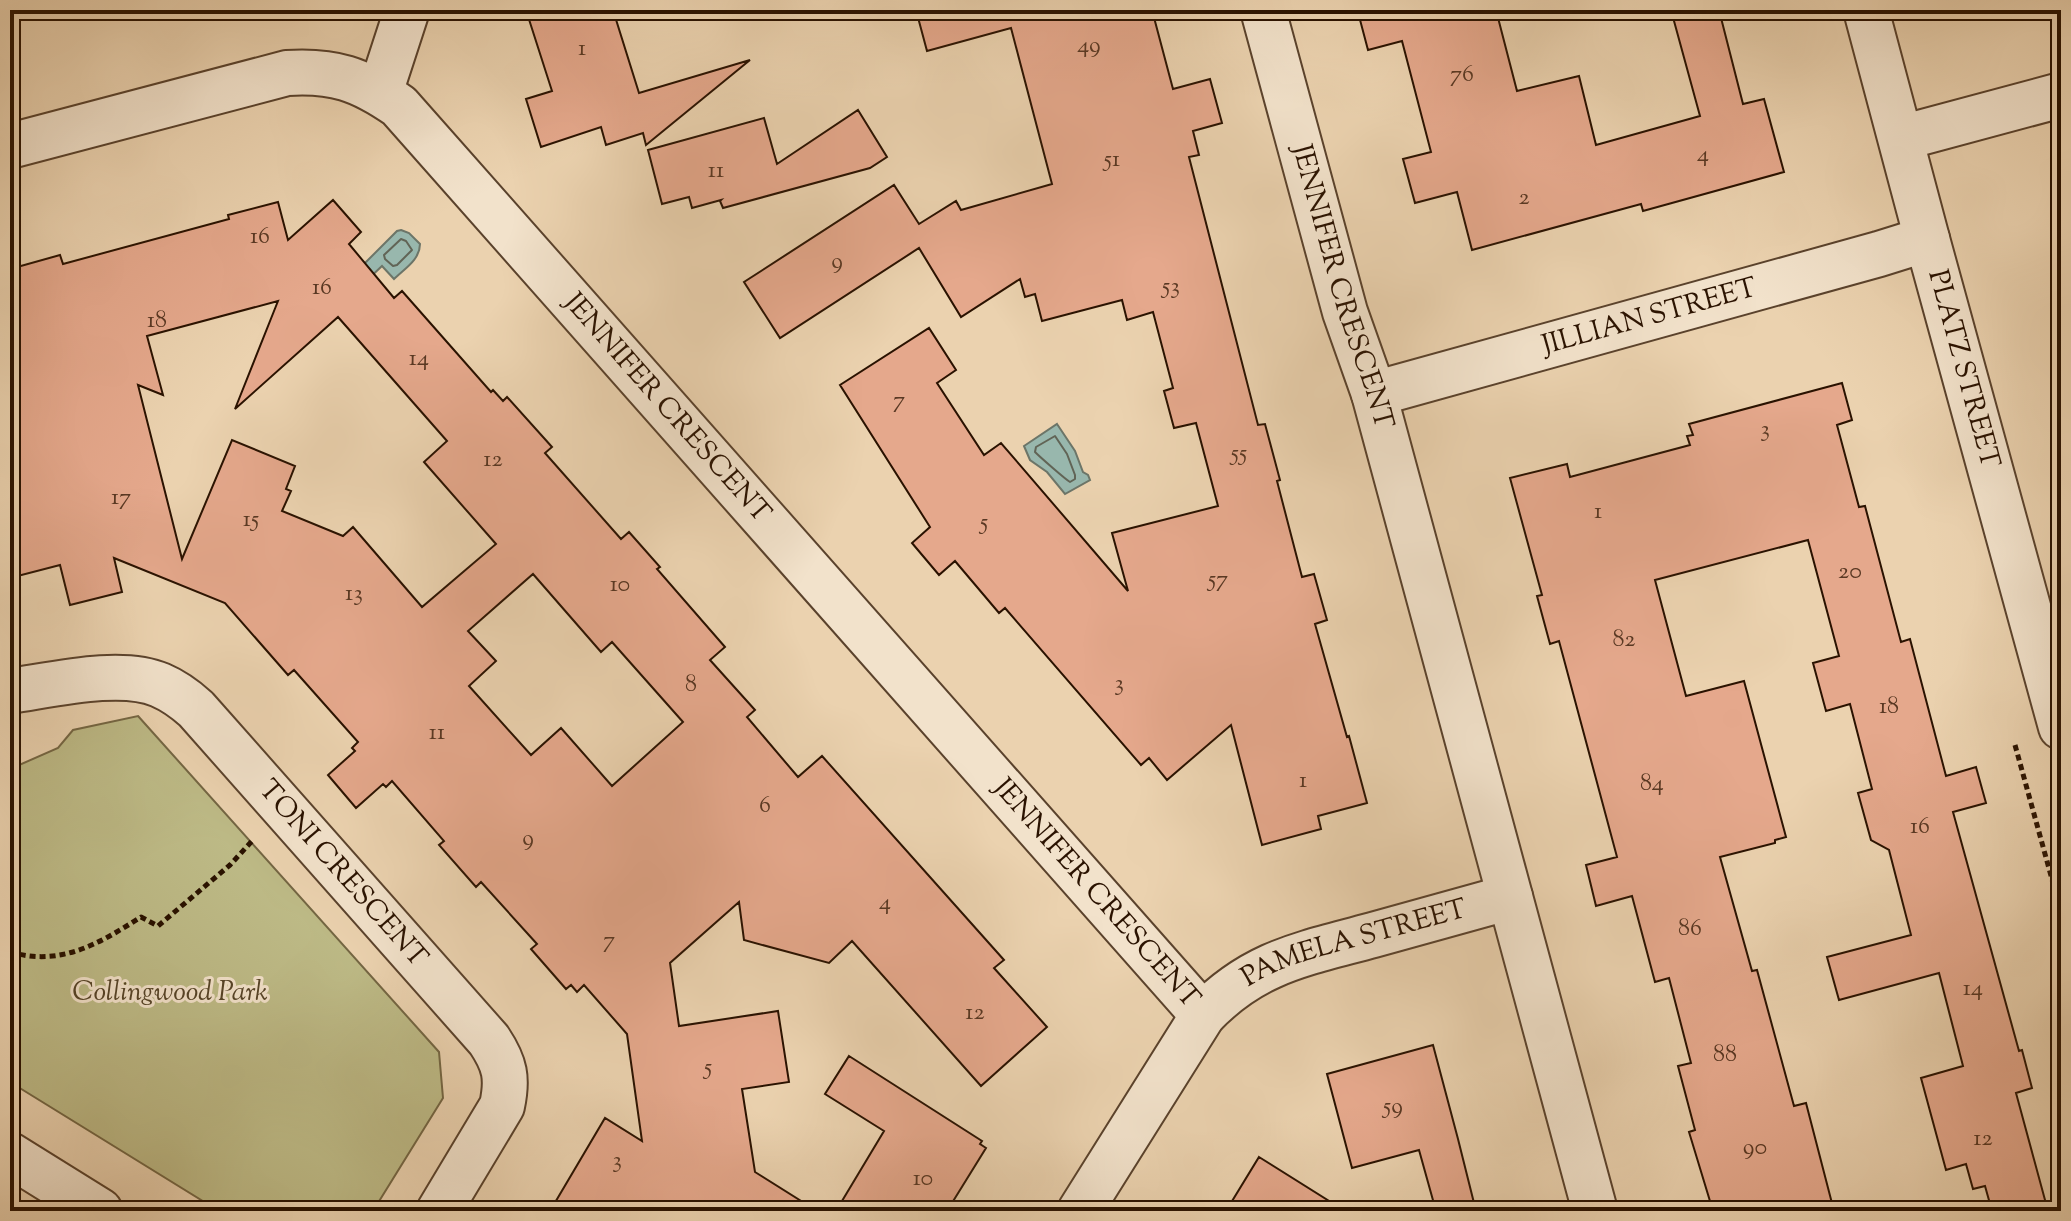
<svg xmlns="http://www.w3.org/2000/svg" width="2071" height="1221" viewBox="0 0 2071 1221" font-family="'Sorts Mill Goudy',serif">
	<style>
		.green { fill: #bdba86; stroke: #746643; stroke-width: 2 }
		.water { fill: #98b7ad; stroke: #6c7568; stroke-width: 2 }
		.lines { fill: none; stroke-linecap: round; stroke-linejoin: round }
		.shore { stroke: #616456; stroke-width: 2 }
		.building { fill: #e5a88c; stroke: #2a1200; stroke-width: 2; fill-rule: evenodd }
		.minor-casing { stroke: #5a422c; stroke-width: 48 }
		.tertiary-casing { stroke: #5a422c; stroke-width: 48 }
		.path { stroke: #2a1200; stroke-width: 5; stroke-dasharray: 6 4; stroke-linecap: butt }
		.minor { stroke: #f2e2cb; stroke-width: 44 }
		.tertiary { stroke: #f2e2cb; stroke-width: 44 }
		.labels { text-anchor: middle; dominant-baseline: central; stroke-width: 6; stroke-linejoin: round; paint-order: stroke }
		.number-label { font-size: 24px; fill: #593823 }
		.street-label { font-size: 28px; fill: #2a1200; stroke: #f2e2cb }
		.park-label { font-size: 28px; font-style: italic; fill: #564428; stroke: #f2e2cb }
	</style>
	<rect width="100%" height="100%" fill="#ebd2af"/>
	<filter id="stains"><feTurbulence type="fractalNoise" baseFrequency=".0025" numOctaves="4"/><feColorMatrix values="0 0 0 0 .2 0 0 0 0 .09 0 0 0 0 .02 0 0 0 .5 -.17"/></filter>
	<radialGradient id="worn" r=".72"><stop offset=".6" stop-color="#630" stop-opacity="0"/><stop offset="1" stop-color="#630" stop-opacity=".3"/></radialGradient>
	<path class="green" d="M 138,716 L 439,1052 L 443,1098 L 373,1211 L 219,1211 L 10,1082 L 10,769 L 58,748 L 73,730 Z"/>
	<path class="water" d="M 401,230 L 409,233 L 420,244 C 420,260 404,269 394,279 L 382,266 L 364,283 L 365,263 L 397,231 Z
		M 1057,424 L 1075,451 L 1083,472 L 1088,475 L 1090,480 L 1065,494 L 1047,472 L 1030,460 L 1024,446 Z"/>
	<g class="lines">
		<path class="shore" d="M 401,239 L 406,241 L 412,250 L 397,265 L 393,266 L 385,259 L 384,255 Z
			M 1055,436 L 1067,454 L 1075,475 L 1075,479 L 1070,482 C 1065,479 1040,457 1035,452 L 1036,447 Z"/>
	</g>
	<path class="building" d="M 526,10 L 613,10 L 639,93 L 750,60 L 646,145 L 643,133 L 606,145 L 601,127 L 541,147 L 526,99 L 552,91 Z
		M 916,10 L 1152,10 L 1173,89 L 1210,79 L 1222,123 L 1193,131 L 1199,155 L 1189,157 L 1258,425 L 1265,424 L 1280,480 L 1277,481 L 1302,577 L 1314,574 L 1327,620 L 1315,624 L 1347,737 L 1349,736 L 1367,803 L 1318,816 L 1321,829 L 1262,845 L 1231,725 L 1167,780 L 1149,758 L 1141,765 L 1005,608 L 999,613 L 955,561 L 939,575 L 912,543 L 930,527 L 840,385 L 929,328 L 956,370 L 937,383 L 984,455 L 1001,443 L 1128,591 L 1112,533 L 1218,506 L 1196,423 L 1174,428 L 1164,391 L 1173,388 L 1153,312 L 1127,320 L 1122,300 L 1042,321 L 1035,294 L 1025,297 L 1020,279 L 961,317 L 919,248 L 780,338 L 744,282 L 894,185 L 919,224 L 956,201 L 961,210 L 1052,184 L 1011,28 L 927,51 Z
		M 1379,10 L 1496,10 L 1517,91 L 1579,76 L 1596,145 L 1700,116 L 1671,10 L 1719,10 L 1743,104 L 1764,99 L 1784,172 L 1643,211 L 1641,204 L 1472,250 L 1457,192 L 1415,203 L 1403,159 L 1431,152 L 1402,41 L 1368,50 L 1359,16 Z
		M 858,110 L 887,157 L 870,168 L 723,208 L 720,201 L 721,200 L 692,208 L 689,197 L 662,204 L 648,150 L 764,118 L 777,164 Z
		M 333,200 L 361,232 L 349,244 L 394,298 L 402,291 L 491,392 L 493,390 L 503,401 L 507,397 L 552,447 L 545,453 L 621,539 L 629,532 L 660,567 L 657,569 L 725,647 L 710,660 L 755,710 L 747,717 L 798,777 L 822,756 L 1004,960 L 994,968 L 1047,1027 L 981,1086 L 852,941 L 829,963 L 744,940 L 739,902 L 670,963 L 679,1026 L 778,1011 L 789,1082 L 742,1089 L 755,1172 L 817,1211 L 550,1211 L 605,1118 L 642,1141 L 627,1034 L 584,985 L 577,992 L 571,985 L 566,989 L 531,949 L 537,944 L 481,882 L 476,887 L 439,845 L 444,841 L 392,781 L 386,787 L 383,784 L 356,808 L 328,775 L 355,751 L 352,748 L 358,742 L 294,670 L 288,675 L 225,603 L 114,558 L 122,592 L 70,605 L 60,565 L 10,578 L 10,269 L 60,255 L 63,264 L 229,219 L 228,215 L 278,202 L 288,240 ZM 278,301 L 235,409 L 338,317 L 447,441 L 424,462 L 496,544 L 422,607 L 353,527 L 343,536 L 282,511 L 291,491 L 286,489 L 295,466 L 232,440 L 182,559 L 138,385 L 163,395 L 147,336 ZM 533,574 L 601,652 L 612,642 L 683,722 L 612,786 L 561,728 L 531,755 L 469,686 L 496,661 L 468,631 Z
		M 1842,383 L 1852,420 L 1837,425 L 1859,507 L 1865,506 L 1901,642 L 1910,639 L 1946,776 L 1976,767 L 1986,803 L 1953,812 L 2019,1051 L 2022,1050 L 2032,1088 L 2016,1093 L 2048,1211 L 1992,1211 L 1985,1186 L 1973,1189 L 1966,1164 L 1946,1170 L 1921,1078 L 1963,1066 L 1939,973 L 1839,1000 L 1827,957 L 1911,935 L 1889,850 L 1871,840 L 1858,793 L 1872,789 L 1850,704 L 1826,711 L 1813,663 L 1839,656 L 1808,540 L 1655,580 L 1686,696 L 1744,681 L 1786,837 L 1775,840 L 1775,843 L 1720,857 L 1752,971 L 1757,970 L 1794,1106 L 1806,1103 L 1834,1211 L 1713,1211 L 1689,1132 L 1695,1130 L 1678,1066 L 1691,1063 L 1669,978 L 1655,982 L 1632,896 L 1596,906 L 1586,865 L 1617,857 L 1559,641 L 1550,644 L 1537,596 L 1542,595 L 1510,478 L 1567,464 L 1570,477 L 1690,445 L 1687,436 L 1693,435 L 1689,424 Z
		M 1433,1045 L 1458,1139 L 1476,1211 L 1436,1211 L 1419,1150 L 1352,1168 L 1327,1074 Z
		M 849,1056 L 982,1141 L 980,1144 L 986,1148 L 947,1211 L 836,1211 L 884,1131 L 825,1094 Z
		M 1259,1157 L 1345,1211 L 1226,1211 Z"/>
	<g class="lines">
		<g class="minor-casing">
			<g id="minor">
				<path id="s1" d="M 1263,10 L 1345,312 L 1374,394 L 1595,1211"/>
				<path d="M 380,93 L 407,10"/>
				<path d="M 1901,138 L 2061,95"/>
				<path id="s2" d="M 10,146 L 287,73 C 334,70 360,79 399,106 L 1203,1015"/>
				<path id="s3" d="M 1374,394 L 1879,254 L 1927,239"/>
				<path id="s4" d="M 10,691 C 52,685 121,668 160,685 C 174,691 185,699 196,709 L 489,1040 C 505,1064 508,1078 502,1106 L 439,1211"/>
				<path d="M 10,1155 L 100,1211"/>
				<path id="s5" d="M 1080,1211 L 1203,1015 C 1255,961 1304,954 1373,935 C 1419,922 1464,910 1510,897"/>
			</g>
		</g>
		<g class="tertiary-casing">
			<g id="tertiary">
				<path id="s6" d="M 1866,10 L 1927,239 L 2061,727"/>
			</g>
		</g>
		<path class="path" d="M 2015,745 L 2061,912
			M 10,754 L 10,769
			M 10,952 C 61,967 100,943 141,917 L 158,926 L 230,865 L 252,841"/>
		<use href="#minor" class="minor"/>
		<use href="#tertiary" class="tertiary"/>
	</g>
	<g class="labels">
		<g class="number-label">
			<text x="1089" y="46">49</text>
			<text x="582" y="49">1</text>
			<text x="1462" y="75">76</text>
			<text x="1703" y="155">4</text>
			<text x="1112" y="160">51</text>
			<text x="716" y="171">11</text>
			<text x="1524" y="198">2</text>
			<text x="260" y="237">16</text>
			<text x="837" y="262">9</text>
			<text x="1171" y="287">53</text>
			<text x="322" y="288">16</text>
			<text x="157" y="321">18</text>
			<text x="419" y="359">14</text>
			<text x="899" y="401">7</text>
			<text x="1765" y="430">3</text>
			<text x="1239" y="454">55</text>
			<text x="493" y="460">12</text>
			<text x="121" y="498">17</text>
			<text x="1598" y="512">1</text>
			<text x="251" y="520">15</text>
			<text x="984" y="523">5</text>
			<text x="1850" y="572">20</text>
			<text x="1218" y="580">57</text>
			<text x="620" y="585">10</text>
			<text x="354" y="594">13</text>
			<text x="1624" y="640">82</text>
			<text x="1119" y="684">3</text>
			<text x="691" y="685">8</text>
			<text x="1889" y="707">18</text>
			<text x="437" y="733">11</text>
			<text x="1303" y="781">1</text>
			<text x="1652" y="784">84</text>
			<text x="765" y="806">6</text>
			<text x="1920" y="827">16</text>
			<text x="528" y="839">9</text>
			<text x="885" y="903">4</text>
			<text x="1690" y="929">86</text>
			<text x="609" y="941">7</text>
			<text x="1973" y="989">14</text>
			<text x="975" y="1013">12</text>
			<text x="1725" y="1055">88</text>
			<text x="708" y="1068">5</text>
			<text x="1393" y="1107">59</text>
			<text x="1983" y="1139">12</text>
			<text x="1755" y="1148">90</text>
			<text x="617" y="1161">3</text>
			<text x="923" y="1179">10</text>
		</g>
		<g class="street-label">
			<text stroke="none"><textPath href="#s1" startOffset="288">JENNIFER CRESCENT</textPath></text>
			<text stroke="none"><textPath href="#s3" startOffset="286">JILLIAN STREET</textPath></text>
			<text stroke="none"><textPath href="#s6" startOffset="372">PLATZ STREET</textPath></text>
			<text stroke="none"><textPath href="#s2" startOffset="810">JENNIFER CRESCENT</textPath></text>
			<text stroke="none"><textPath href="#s4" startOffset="416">TONI CRESCENT</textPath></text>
			<text stroke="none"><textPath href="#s2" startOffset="1458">JENNIFER CRESCENT</textPath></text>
			<text stroke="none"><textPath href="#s5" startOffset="402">PAMELA STREET</textPath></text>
		</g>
		<g class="park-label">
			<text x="170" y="993">Collingwood Park</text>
		</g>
	</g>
	<rect width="2071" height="1221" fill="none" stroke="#ebd2af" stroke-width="40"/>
	<rect x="12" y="12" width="2047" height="1197" fill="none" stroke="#2a1200" stroke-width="4"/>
	<rect x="20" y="20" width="2031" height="1181" fill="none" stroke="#2a1200" stroke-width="2"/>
	<rect width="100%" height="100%" filter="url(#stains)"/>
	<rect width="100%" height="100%" fill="url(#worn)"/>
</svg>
